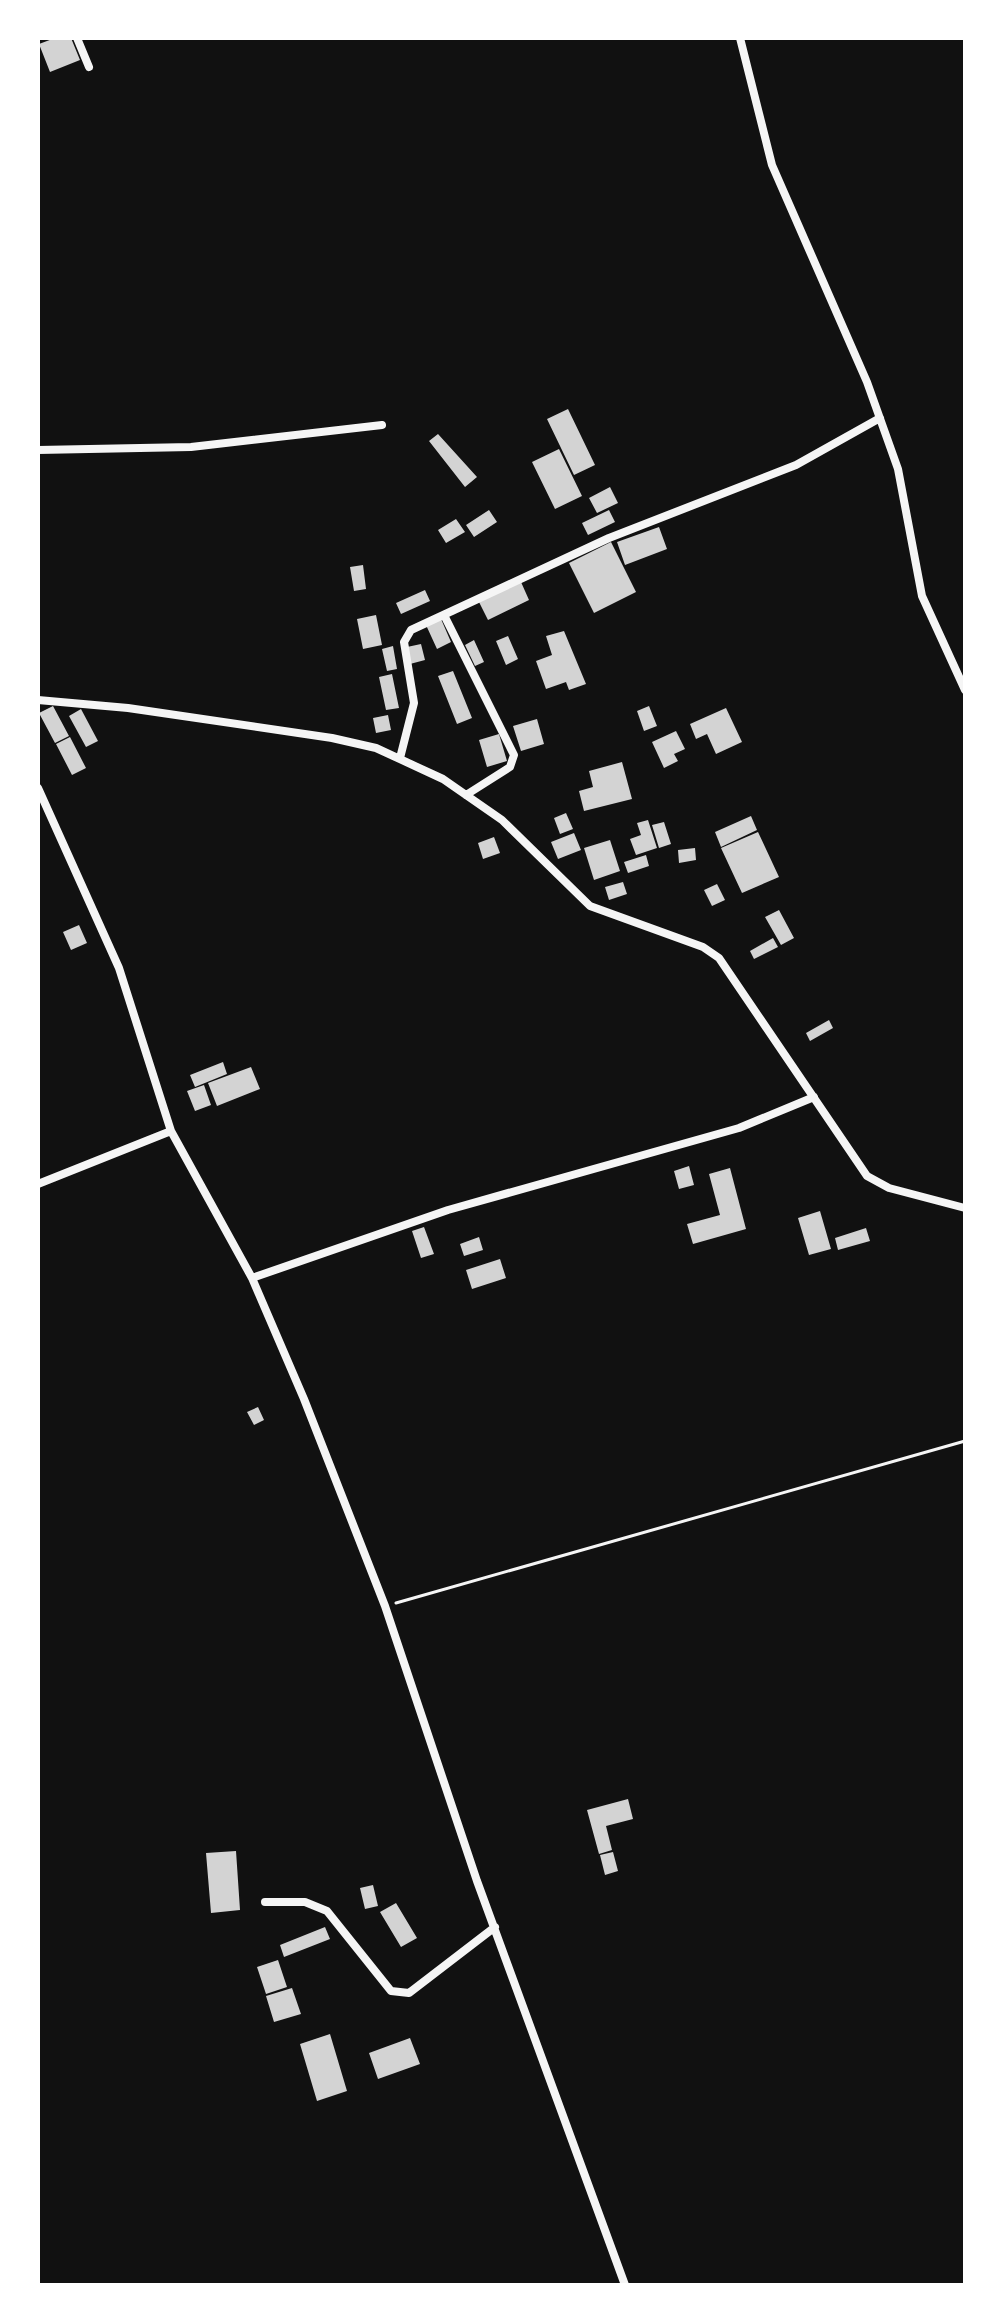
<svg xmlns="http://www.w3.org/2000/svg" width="1003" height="2323" viewBox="0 0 1003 2323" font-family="'Archivo Narrow',sans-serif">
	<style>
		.building { fill: #d3d3d3 }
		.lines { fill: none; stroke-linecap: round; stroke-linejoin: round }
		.path { stroke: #f5f5f5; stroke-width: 3 }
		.minor { stroke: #f5f5f5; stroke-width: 8 }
	</style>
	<rect width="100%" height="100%" fill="#111"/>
	<path class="building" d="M 55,38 L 71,38 L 80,60 L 50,72 L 39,44 Z
		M 568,409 L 595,465 L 574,475 L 547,419 Z
		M 438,434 L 477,477 L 465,487 L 429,441 Z
		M 559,449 L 582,496 L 555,509 L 532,462 Z
		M 610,487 L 618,503 L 597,513 L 589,498 Z
		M 489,510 L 497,522 L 474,537 L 466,525 Z
		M 609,510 L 615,522 L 588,535 L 582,523 Z
		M 456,519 L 465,532 L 446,543 L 438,530 Z
		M 659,527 L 667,549 L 625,565 L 617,542 Z
		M 611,542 L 636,592 L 594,613 L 569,563 Z
		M 363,565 L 366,589 L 354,591 L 350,567 Z
		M 521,582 L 529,600 L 488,620 L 479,602 Z
		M 425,590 L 430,601 L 401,614 L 396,603 Z
		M 376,615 L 382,645 L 363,649 L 357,619 Z
		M 441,619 L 451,642 L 437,649 L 426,625 Z
		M 564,631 L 586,684 L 569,690 L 566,682 L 546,689 L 536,661 L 552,655 L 546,636 Z
		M 508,636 L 518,659 L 506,665 L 496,641 Z
		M 474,640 L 484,662 L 475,666 L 465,645 Z
		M 421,644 L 425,660 L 410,664 L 407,647 Z
		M 393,646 L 397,669 L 387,671 L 382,649 Z
		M 453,671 L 472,718 L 457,724 L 438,676 Z
		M 392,674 L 399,708 L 386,710 L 379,677 Z
		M 53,706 L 69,736 L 55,743 L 39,713 Z
		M 649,706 L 657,726 L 644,731 L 637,711 Z
		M 726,708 L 742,742 L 716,754 L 707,734 L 696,739 L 690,724 Z
		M 81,709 L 98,741 L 86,747 L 69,716 Z
		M 388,715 L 391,730 L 376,733 L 373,718 Z
		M 537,719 L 544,744 L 521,751 L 513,726 Z
		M 676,731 L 685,749 L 674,754 L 678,761 L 664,768 L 652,742 Z
		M 499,734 L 507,761 L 487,767 L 479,740 Z
		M 70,737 L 86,768 L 72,775 L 56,744 Z
		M 622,762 L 632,799 L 584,811 L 579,791 L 593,787 L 589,771 Z
		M 566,813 L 573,829 L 560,834 L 554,818 Z
		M 751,816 L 757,830 L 721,847 L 715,832 Z
		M 648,820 L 657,848 L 636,855 L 630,839 L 641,835 L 637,823 Z
		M 664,822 L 671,844 L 659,848 L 652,825 Z
		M 758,832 L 779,877 L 742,893 L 721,848 Z
		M 574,833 L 581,850 L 558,859 L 551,842 Z
		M 494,837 L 500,853 L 483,859 L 478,843 Z
		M 610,840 L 620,871 L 594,880 L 584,848 Z
		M 695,848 L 696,860 L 679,863 L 678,850 Z
		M 646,855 L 649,866 L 628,873 L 624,862 Z
		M 623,882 L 627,894 L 609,900 L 605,887 Z
		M 717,884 L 725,900 L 712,906 L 704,890 Z
		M 779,910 L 794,938 L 781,945 L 765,917 Z
		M 79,925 L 87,943 L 71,950 L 63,932 Z
		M 773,938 L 778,947 L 754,959 L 750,951 Z
		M 829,1020 L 833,1028 L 810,1041 L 806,1033 Z
		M 223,1062 L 227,1074 L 195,1087 L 190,1075 Z
		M 251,1067 L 260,1089 L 217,1106 L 208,1083 Z
		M 204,1085 L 211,1105 L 195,1111 L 187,1091 Z
		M 689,1166 L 694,1185 L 679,1189 L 674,1171 Z
		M 730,1168 L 746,1229 L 693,1244 L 687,1224 L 720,1215 L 709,1174 Z
		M 820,1211 L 831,1249 L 809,1255 L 798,1218 Z
		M 424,1227 L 434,1254 L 421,1258 L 412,1231 Z
		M 866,1228 L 870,1241 L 838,1250 L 835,1238 Z
		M 479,1237 L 483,1250 L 464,1256 L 460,1244 Z
		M 500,1259 L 506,1278 L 472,1289 L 466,1270 Z
		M 258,1407 L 264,1420 L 254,1425 L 247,1412 Z
		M 628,1799 L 633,1819 L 606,1826 L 612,1850 L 599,1854 L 587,1810 Z
		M 236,1851 L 240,1910 L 211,1913 L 206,1853 Z
		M 613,1852 L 618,1871 L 605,1875 L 600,1855 Z
		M 373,1885 L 378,1906 L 365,1909 L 360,1888 Z
		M 396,1903 L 417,1938 L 401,1947 L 380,1912 Z
		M 325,1927 L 330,1939 L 284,1957 L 280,1945 Z
		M 278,1960 L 287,1987 L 266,1994 L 257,1967 Z
		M 292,1988 L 301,2014 L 274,2022 L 266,1996 Z
		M 330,2034 L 347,2091 L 317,2101 L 300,2044 Z
		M 410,2038 L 420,2064 L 378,2079 L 369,2053 Z"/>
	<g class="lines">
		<path class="path" d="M 396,1603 L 965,1441"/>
		<path class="minor" d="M 77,38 L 89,67
			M 740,38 L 772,165 L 867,382 L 898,469 L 922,596 L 965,690
			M 38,450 L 191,447 L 382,425
			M 444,615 L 514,755 L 510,767 L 466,795
			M 38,700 L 128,708 L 332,738 L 376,748 L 443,779 L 502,820 L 590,906 L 703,947 L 719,958 L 867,1176 L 889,1188 L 965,1208
			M 400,758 L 414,703 L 404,642 L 411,630 L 609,538 L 796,465 L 880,418
			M 38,788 L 119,968 L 171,1131 L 252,1278 L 304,1399 L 385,1606 L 477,1881 L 625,2285
			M 38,1184 L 171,1131
			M 252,1278 L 448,1210 L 739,1128 L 814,1097
			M 265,1902 L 305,1902 L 327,1911 L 391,1991 L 409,1993 L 495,1927"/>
	</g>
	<rect width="1003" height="2323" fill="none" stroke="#ffffff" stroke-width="80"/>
</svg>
